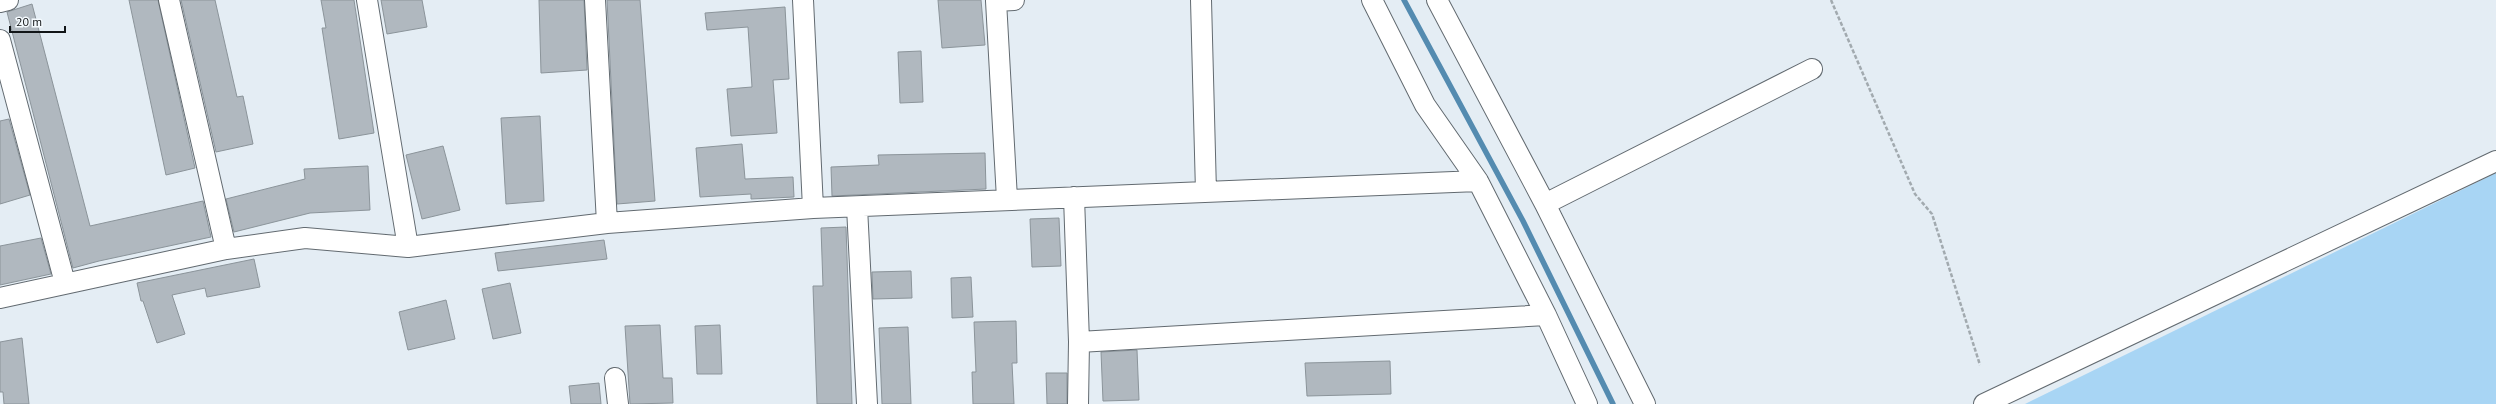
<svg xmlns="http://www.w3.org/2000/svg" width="2496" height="404" viewBox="0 0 2496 404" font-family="'PT Sans',sans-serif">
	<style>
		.green { fill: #a8d5f4 }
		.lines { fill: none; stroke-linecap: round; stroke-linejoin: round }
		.stream { stroke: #548bb0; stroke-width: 5.5 }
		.building { fill: #b0b8bf; stroke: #8b949a }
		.minor-casing { stroke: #626a70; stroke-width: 22 }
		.path { stroke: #a2aaaf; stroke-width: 2.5; stroke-dasharray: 4 2; stroke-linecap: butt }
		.minor { stroke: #fff; stroke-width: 20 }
	</style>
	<rect width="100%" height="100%" fill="#e4edf4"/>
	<path class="green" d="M 2496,173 L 2496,404 L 2025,404 Z"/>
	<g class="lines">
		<path class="stream" d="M 1404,0 L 1523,221 L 1613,404"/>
	</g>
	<path class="building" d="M 129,0 L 158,0 L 195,168 L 166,175 Z
		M 181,0 L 215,0 L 237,97 L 243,96 L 253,144 L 216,152 Z
		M 321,0 L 354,0 L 374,133 L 339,139 L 322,28 L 326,28 Z
		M 381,0 L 422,0 L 427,27 L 387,34 Z
		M 539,0 L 584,0 L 587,70 L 541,73 Z
		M 607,0 L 640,0 L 655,201 L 617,204 Z
		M 938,0 L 981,0 L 985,45 L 942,48 Z
		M 32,4 L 90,226 L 203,201 L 211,237 L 99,261 L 73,268 L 7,12 Z
		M 785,7 L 789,79 L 773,80 L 777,133 L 731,136 L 727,89 L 752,87 L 748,27 L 707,30 L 705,13 Z
		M 921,51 L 923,102 L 900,103 L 898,52 Z
		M 540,116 L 544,201 L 506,204 L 501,118 Z
		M 9,119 L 30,195 L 0,204 L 0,121 Z
		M 742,144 L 745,179 L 793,177 L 794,197 L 751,199 L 751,194 L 700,197 L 696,148 Z
		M 443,146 L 460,210 L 422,219 L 406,155 Z
		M 985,153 L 986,189 L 832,196 L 831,167 L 879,165 L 878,155 Z
		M 368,166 L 370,210 L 310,213 L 234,232 L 226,199 L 305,179 L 304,169 Z
		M 1059,218 L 1061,266 L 1032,267 L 1030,219 Z
		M 846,227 L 852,404 L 817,404 L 813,286 L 823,286 L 821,228 Z
		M 41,238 L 51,274 L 0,285 L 0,246 Z
		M 604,240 L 607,259 L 498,271 L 495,253 Z
		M 254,259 L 260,287 L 207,297 L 205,288 L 172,295 L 185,334 L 157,343 L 143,301 L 141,301 L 137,283 Z
		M 911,271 L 912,298 L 873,299 L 872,272 Z
		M 971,277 L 973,317 L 952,318 L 951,278 Z
		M 510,283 L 521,333 L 493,339 L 482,289 Z
		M 446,300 L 455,339 L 408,350 L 399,312 Z
		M 1016,321 L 1017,363 L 1012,363 L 1014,404 L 973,404 L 972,372 L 976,372 L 974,322 Z
		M 660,325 L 663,378 L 672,378 L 673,403 L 630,404 L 625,326 Z
		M 720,325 L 722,374 L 697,374 L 695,326 Z
		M 908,327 L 911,404 L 882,404 L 879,328 Z
		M 22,338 L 29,404 L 4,404 L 3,392 L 0,392 L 0,342 Z
		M 1137,350 L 1139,400 L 1103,401 L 1101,352 Z
		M 1390,361 L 1391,394 L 1307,396 L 1305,363 Z
		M 1046,373 L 1067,373 L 1067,404 L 1047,404 Z
		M 599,383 L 601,404 L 571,404 L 569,386 Z"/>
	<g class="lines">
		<g class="minor-casing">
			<path id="minor" d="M 169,0 L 226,249
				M 367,0 L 408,247
				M 595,0 L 607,223
				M 803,0 L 813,208
				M 1201,0 L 1206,192
				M 1372,0 L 1425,105 L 1478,181 L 1546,315 L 1587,404
				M 1437,0 L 1545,204 L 1645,404
				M 0,2 L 8,0
				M 0,40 L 65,283
				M 1074,197 L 1079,342 L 1078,404
				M 1007,199 L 996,1 L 1014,0
				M 1545,204 L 1812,69
				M 857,207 L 867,404
				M 0,298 L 226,249 L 305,238 L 408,247 L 607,223 L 813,208 L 1478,181
				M 1079,342 L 1546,315
				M 615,378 L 618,404
				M 1984,404 L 2496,161"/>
		</g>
		<path class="path" d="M 1831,0 L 1915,194 L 1932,214 L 1980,365"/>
		<use href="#minor" class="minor"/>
	</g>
	<path d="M10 26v6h55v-6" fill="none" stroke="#111517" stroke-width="2"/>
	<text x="16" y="26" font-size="12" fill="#111517" stroke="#f4fafe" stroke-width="3" paint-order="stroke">20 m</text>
</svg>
